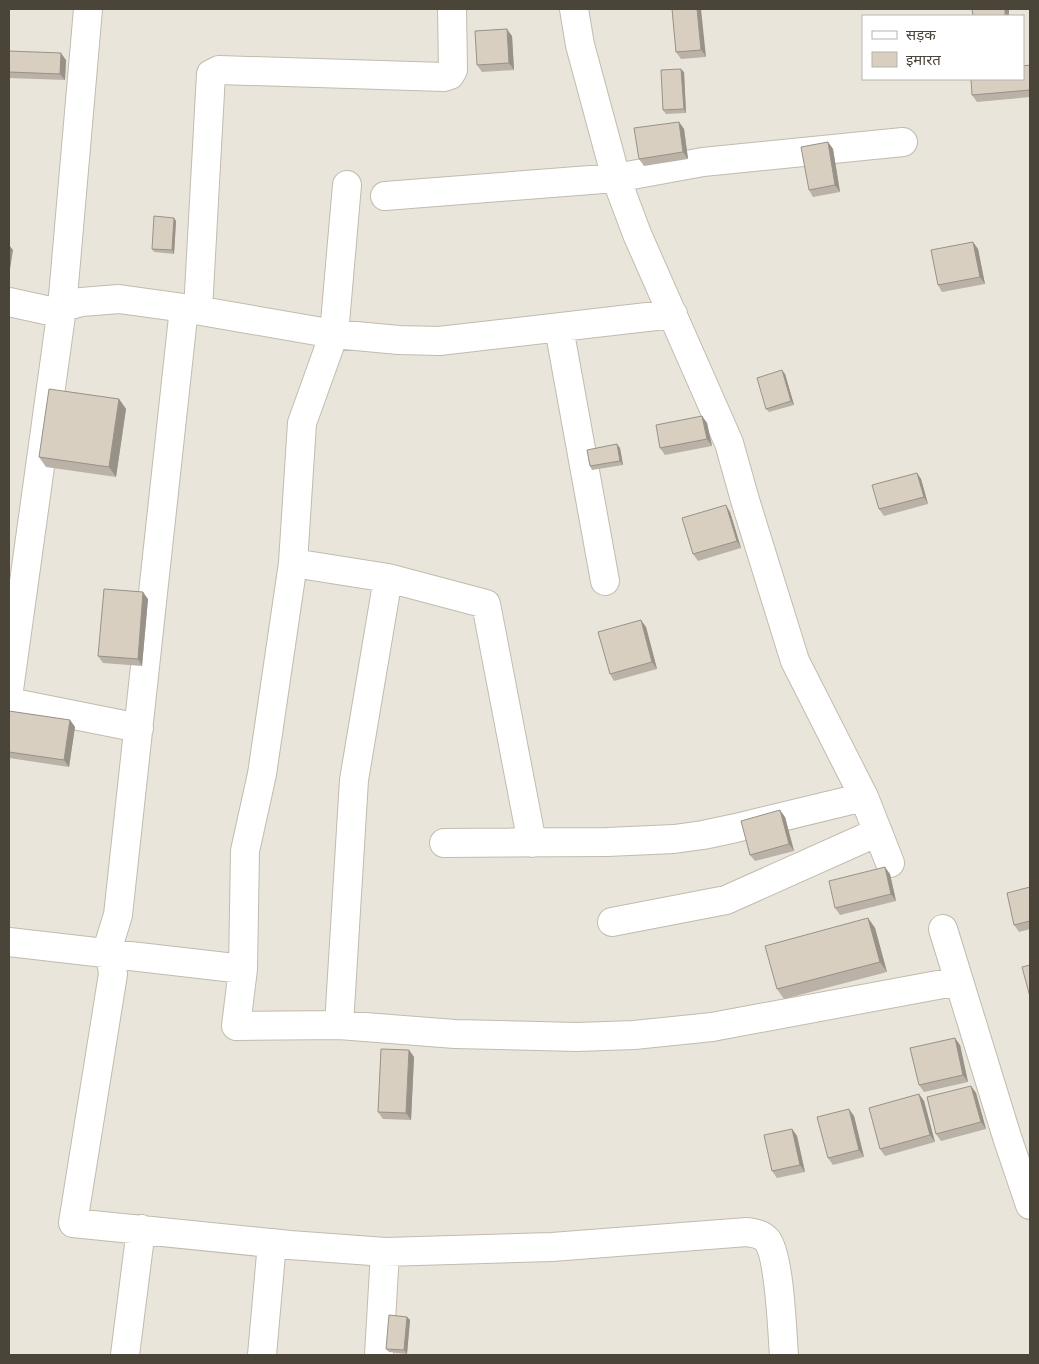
<svg xmlns="http://www.w3.org/2000/svg" width="1039" height="1364" viewBox="0 0 1039 1364" font-family="'Source Sans 3','Noto Sans Devanagari',sans-serif">
	<style>
		.residential { fill: #eae5da; fill-rule: evenodd }
		.lines { fill: none; stroke-linecap: round; stroke-linejoin: round }
		.minor-casing { stroke: #c2bbae; stroke-width: 30 }
		.minor { stroke: #fff; stroke-width: 28 }
		.wall { fill: #bab2a6 }
		.shaded-wall { fill: #979187 }
		.building { fill: #d8cfc1; stroke: #979187 }
	</style>
	<rect width="100%" height="100%" fill="#f6f3ec"/>
	<path class="residential" d="M 9,9 L 1030,9 L 1030,1355 L 9,1355 ZM 863,16 L 1023,16 L 1023,79 L 863,79 Z"/>
	<g class="lines">
		<g class="minor-casing">
			<path id="minor" d="M 574,9 L 580,45 L 616,178 L 637,234 L 729,443 L 745,500 L 795,661 L 864,797 L 890,863
				M 347,185 L 334,334 L 302,423 L 293,563 L 262,774 L 245,851 L 243,969 L 236,1026 L 339,1025 L 455,1034 L 577,1037 L 634,1035 L 712,1027 L 959,981
				M 385,196 L 616,178 L 703,162 L 903,142
				M 9,302 L 50,311 L 81,302 L 119,299 L 184,308 L 334,334 L 399,340 L 439,341 L 673,314
				M 184,308 L 118,915 L 109,944 L 113,974 L 73,1223 L 290,1245 L 385,1252 L 552,1247 L 747,1232 C 754,1233 762,1234 767,1240 C 780,1257 782,1332 784,1355
				M 198,310 L 211,74 L 219,70 L 444,77 L 450,75 L 453,70 L 452,9
				M 559,328 L 605,581
				M 293,563 L 388,578 L 486,604 L 532,843
				M 9,690 L 62,308 L 88,9
				M 9,702 L 139,728
				M 444,843 L 607,842 L 674,839 L 703,835 L 736,828 L 864,797
				M 612,922 L 726,900 L 878,832
				M 943,929 L 1007,1137 L 1030,1205
				M 9,942 L 243,969
				M 339,1025 L 354,780 L 388,578
				M 125,1355 L 141,1229
				M 262,1355 L 272,1243
				M 379,1355 L 385,1252"/>
		</g>
		<use href="#minor" class="minor"/>
	</g>
	<path class="wall" d="M 672,9 L 706,57 L 681,59 L 676,52 Z
		M 512,36 L 514,70 L 482,72 L 477,65 Z
		M 9,51 L 66,60 L 65,80 L 9,78 Z
		M 1030,65 L 1030,97 L 977,102 L 972,95 Z
		M 684,72 L 686,113 L 666,114 L 663,110 Z
		M 679,122 L 684,129 L 688,159 L 644,166 L 639,159 Z
		M 828,142 L 833,149 L 840,192 L 813,197 L 809,190 Z
		M 176,221 L 174,254 L 154,252 L 152,249 Z
		M 973,242 L 978,249 L 985,284 L 942,292 L 938,285 Z
		M 785,374 L 794,405 L 769,412 L 766,409 Z
		M 119,399 L 126,409 L 116,477 L 46,467 L 39,457 Z
		M 702,416 L 707,423 L 712,446 L 665,455 L 660,448 Z
		M 620,448 L 623,465 L 592,470 L 590,466 Z
		M 917,473 L 921,479 L 928,504 L 884,516 L 879,509 Z
		M 730,512 L 741,548 L 698,561 L 693,554 Z
		M 148,599 L 142,666 L 103,663 L 98,656 Z
		M 646,627 L 657,669 L 614,681 L 610,674 Z
		M 9,711 L 70,720 L 75,727 L 69,767 L 9,758 Z
		M 785,817 L 794,851 L 755,861 L 750,855 Z
		M 890,874 L 896,901 L 840,915 L 835,908 Z
		M 1030,887 L 1030,929 L 1019,932 L 1014,925 Z
		M 868,918 L 875,928 L 887,972 L 784,999 L 777,989 Z
		M 960,1045 L 968,1082 L 924,1092 L 919,1085 Z
		M 409,1050 L 414,1057 L 411,1120 L 383,1119 L 378,1112 Z
		M 971,1086 L 976,1093 L 986,1129 L 941,1141 L 936,1134 Z
		M 919,1094 L 924,1101 L 935,1142 L 885,1156 L 880,1149 Z
		M 854,1116 L 864,1157 L 833,1165 L 828,1158 Z
		M 792,1129 L 797,1136 L 805,1172 L 777,1178 L 772,1171 Z
		M 407,1317 L 410,1320 L 407,1354 L 389,1352 L 386,1349 Z"/>
	<path class="shaded-wall" d="M 697,9 L 701,9 L 706,57 L 701,50 Z
		M 1005,9 L 1009,9 L 1009,16 L 1005,16 Z
		M 507,29 L 512,36 L 514,70 L 509,63 Z
		M 61,53 L 66,60 L 65,80 L 60,74 Z
		M 681,69 L 684,72 L 686,113 L 684,109 Z
		M 679,122 L 684,129 L 688,159 L 683,152 Z
		M 828,142 L 833,149 L 840,192 L 835,185 Z
		M 174,218 L 176,221 L 174,254 L 172,250 Z
		M 973,242 L 978,249 L 985,284 L 980,277 Z
		M 9,245 L 13,250 L 9,276 Z
		M 782,370 L 785,374 L 794,405 L 791,401 Z
		M 119,399 L 126,409 L 116,477 L 109,467 Z
		M 702,416 L 707,423 L 712,446 L 707,439 Z
		M 617,444 L 620,448 L 623,465 L 620,461 Z
		M 917,473 L 921,479 L 928,504 L 924,497 Z
		M 726,505 L 730,512 L 741,548 L 737,541 Z
		M 143,592 L 148,599 L 142,666 L 138,659 Z
		M 641,620 L 646,627 L 657,669 L 652,662 Z
		M 70,720 L 75,727 L 69,767 L 64,760 Z
		M 780,810 L 785,817 L 794,851 L 789,844 Z
		M 885,867 L 890,874 L 896,901 L 891,894 Z
		M 868,918 L 875,928 L 887,972 L 880,962 Z
		M 955,1038 L 960,1045 L 968,1082 L 963,1075 Z
		M 409,1050 L 414,1057 L 411,1120 L 406,1113 Z
		M 971,1086 L 976,1093 L 986,1129 L 981,1122 Z
		M 919,1094 L 924,1101 L 935,1142 L 930,1135 Z
		M 849,1109 L 854,1116 L 864,1157 L 859,1150 Z
		M 792,1129 L 797,1136 L 805,1172 L 800,1165 Z
		M 407,1317 L 410,1320 L 407,1354 L 404,1350 Z"/>
	<path class="building" d="M 672,9 L 697,9 L 701,50 L 676,52 Z
		M 972,9 L 1005,9 L 1005,16 L 973,16 Z
		M 507,29 L 509,63 L 477,65 L 475,31 Z
		M 9,51 L 61,53 L 60,74 L 9,72 Z
		M 1030,65 L 1030,90 L 972,95 L 971,79 L 1023,79 L 1023,66 Z
		M 681,69 L 684,109 L 663,110 L 661,70 Z
		M 679,122 L 683,152 L 639,159 L 634,128 Z
		M 828,142 L 835,185 L 809,190 L 801,147 Z
		M 154,216 L 174,218 L 172,250 L 152,249 Z
		M 973,242 L 980,277 L 938,285 L 931,250 Z
		M 782,370 L 791,401 L 766,409 L 757,378 Z
		M 49,389 L 119,399 L 109,467 L 39,457 Z
		M 702,416 L 707,439 L 660,448 L 656,425 Z
		M 617,444 L 620,461 L 590,466 L 587,450 Z
		M 917,473 L 924,497 L 879,509 L 872,485 Z
		M 726,505 L 737,541 L 693,554 L 682,518 Z
		M 104,589 L 143,592 L 138,659 L 98,656 Z
		M 641,620 L 652,662 L 610,674 L 598,632 Z
		M 9,711 L 70,720 L 64,760 L 9,752 Z
		M 780,810 L 789,844 L 750,855 L 741,821 Z
		M 885,867 L 891,894 L 835,908 L 829,881 Z
		M 1030,887 L 1030,921 L 1014,925 L 1007,893 Z
		M 868,918 L 880,962 L 777,989 L 765,946 Z
		M 1030,965 L 1030,997 L 1022,967 Z
		M 955,1038 L 963,1075 L 919,1085 L 910,1048 Z
		M 381,1049 L 409,1050 L 406,1113 L 378,1112 Z
		M 971,1086 L 981,1122 L 936,1134 L 927,1097 Z
		M 919,1094 L 930,1135 L 880,1149 L 869,1108 Z
		M 849,1109 L 859,1150 L 828,1158 L 817,1117 Z
		M 792,1129 L 800,1165 L 772,1171 L 764,1135 Z
		M 389,1315 L 407,1317 L 404,1350 L 386,1349 Z"/>
	<rect width="1039" height="1364" fill="none" stroke="#4b4439" stroke-width="20"/>
	<rect x="862" y="15" width="162" height="65" fill="#ffffff" stroke="#b7b4b0"/>
	<rect x="872" y="31" width="25" height="8" fill="#ffffff" stroke="#b7b4b0"/>
	<text x="906" y="40" font-size="15" fill="#4b4439">सड़क</text>
	<rect x="872" y="52" width="25" height="15" fill="#d8cfc1" stroke="#b7b4b0"/>
	<text x="906" y="65" font-size="15" fill="#4b4439">इमारत</text>
</svg>
